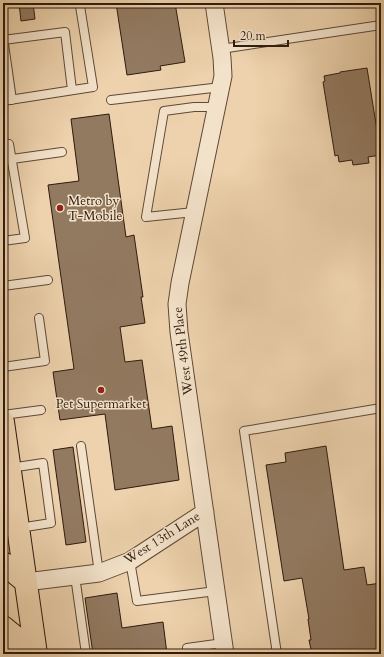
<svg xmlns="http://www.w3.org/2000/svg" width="384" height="657" viewBox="0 0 384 657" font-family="Cardo,serif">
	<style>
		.building { fill: #927a61; stroke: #2f1a0e }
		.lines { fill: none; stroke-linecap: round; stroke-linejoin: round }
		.lane-casing { stroke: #5e4836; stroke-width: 10 }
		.street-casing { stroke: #5e4836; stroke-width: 19 }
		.primary-casing { stroke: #2f1a0e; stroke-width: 24 }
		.lane { stroke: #f3e2ca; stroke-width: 8 }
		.street { stroke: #f3e2ca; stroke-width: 17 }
		.primary { stroke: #edd2ad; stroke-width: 22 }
		.poi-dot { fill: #8f2418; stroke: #f3e2ca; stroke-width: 1.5 }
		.labels { text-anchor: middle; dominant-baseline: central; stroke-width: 3; stroke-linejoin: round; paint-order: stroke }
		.poi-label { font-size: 13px; fill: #2f1a0e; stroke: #f3e2ca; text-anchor: start }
		.street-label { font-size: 13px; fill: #2f1a0e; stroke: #f3e2ca }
	</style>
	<rect width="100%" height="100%" fill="#edd2ad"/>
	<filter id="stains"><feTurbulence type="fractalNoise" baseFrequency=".005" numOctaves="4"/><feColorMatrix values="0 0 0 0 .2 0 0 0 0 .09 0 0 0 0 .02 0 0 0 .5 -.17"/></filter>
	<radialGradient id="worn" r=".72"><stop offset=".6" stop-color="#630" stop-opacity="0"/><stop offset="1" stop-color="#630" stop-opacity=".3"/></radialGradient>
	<path class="building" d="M 19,3 L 33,3 L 35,19 L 21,21 Z
		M 116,3 L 175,3 L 185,62 L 160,66 L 161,70 L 127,75 Z
		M 367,68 L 381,155 L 368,157 L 369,163 L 353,165 L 352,160 L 339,162 L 338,155 L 335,156 L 323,82 L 325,81 L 324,76 L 340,73 L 340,72 Z
		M 109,114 L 126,237 L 134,235 L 143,297 L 141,297 L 145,323 L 120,327 L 125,362 L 142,360 L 152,429 L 172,426 L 179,480 L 115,490 L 105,414 L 60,420 L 53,372 L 74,369 L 48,185 L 79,181 L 71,119 Z
		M 326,446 L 344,570 L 364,567 L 367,585 L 381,583 L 381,654 L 312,654 L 309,640 L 311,640 L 308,619 L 309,619 L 302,578 L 284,581 L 266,465 L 286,462 L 285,453 Z
		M 73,447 L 86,542 L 66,545 L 53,450 Z
		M 117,593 L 122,628 L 163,622 L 167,654 L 93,654 L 85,598 Z"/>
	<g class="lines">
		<g class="lane-casing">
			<path id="lane" d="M 3,37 L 12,100
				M 3,40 L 65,32 L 72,90
				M 221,49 L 381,25
				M 111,100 L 221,87
				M 3,101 L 93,87 L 80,6
				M 3,145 L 9,144 L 25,238 L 3,241
				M 12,159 L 62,152
				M 194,212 L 146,217 L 164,111 L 194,107 L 217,107
				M 3,286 L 48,280
				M 3,367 L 45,361 L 39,318
				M 3,415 L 41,410
				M 81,446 L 99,573
				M 10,468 L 43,463 L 51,523 L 19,528
				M 130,561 L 137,601 L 216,591
				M 75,576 L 86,654
				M 188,654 L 187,648 L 223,643
				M 277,654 L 244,431 L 381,408"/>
		</g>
		<g class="street-casing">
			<path id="street" d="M 214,3 L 222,58 L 223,76 L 180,283 L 177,304 L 179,332 L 225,654
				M 26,582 L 99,573 L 130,561 L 205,512"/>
		</g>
		<g class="primary-casing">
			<path id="primary" d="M 3,422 L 36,654
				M 3,563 L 26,582
				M 3,627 L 14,636 L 17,654"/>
		</g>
		<use href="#lane" class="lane"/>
		<use href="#street" class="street"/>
		<use href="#primary" class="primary"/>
	</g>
	<g class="poi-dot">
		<circle cx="60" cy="208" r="4"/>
		<circle cx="101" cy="390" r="4"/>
	</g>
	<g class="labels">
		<g class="poi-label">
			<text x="68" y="201">Metro by<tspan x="68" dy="15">T-Mobile</tspan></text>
			<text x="101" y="404" text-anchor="middle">Pet Supermarket</text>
		</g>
		<g class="street-label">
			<text transform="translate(183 351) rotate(-97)">West 49th Place</text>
			<text transform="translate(162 538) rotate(-32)">West 13th Lane</text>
		</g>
	</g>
	<rect width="384" height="657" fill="none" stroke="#edd2ad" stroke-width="16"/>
	<rect x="4" y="4" width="376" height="649" fill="none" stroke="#2f1a0e" stroke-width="2"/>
	<rect x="8" y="8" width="368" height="641" fill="none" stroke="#2f1a0e"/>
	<path d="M234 40v6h54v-6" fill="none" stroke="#2f1a0e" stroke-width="2"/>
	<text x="240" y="40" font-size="12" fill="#2f1a0e" stroke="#f3e2ca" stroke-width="3" paint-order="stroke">20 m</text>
	<rect width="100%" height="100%" filter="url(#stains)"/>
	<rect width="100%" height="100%" fill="url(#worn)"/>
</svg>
